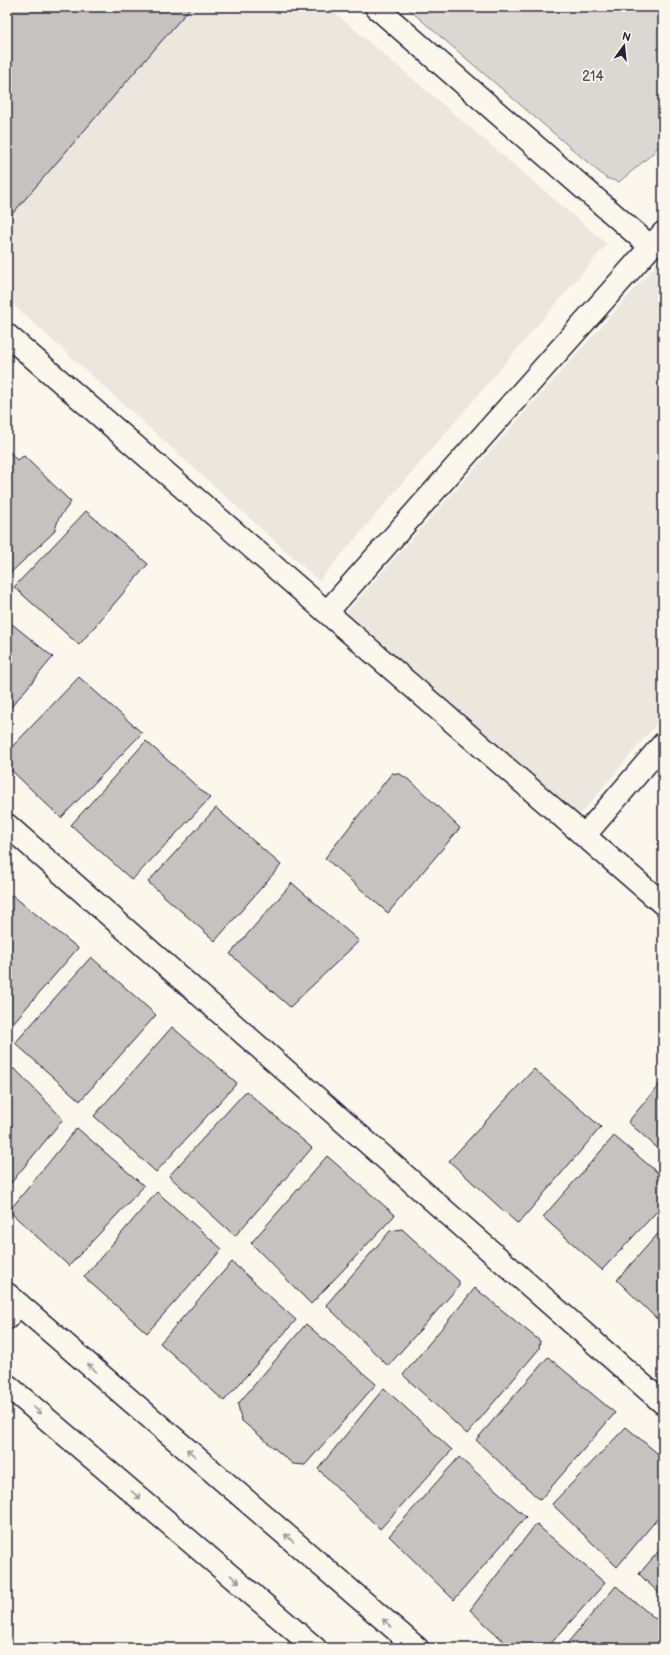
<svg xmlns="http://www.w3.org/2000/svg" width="670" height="1655" viewBox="0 0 670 1655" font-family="'Balsamiq Sans',sans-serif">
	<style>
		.built { fill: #ebe7df }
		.green { fill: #dbd8d3; stroke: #7e7d87 }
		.building { fill: #c6c2c0; stroke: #22223b }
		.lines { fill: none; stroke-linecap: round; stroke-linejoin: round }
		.street-casing { stroke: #22223b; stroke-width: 25 }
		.street { stroke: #fbf7ec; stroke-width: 22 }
		.oneway { stroke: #99979c }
		.labels { text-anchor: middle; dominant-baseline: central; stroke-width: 3.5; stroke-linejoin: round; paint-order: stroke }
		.park-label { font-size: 14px; fill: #505061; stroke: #fbf7ec }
	</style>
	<rect width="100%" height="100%" fill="#fbf7ec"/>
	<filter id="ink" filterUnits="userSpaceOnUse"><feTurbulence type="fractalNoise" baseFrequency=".025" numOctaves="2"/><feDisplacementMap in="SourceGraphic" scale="8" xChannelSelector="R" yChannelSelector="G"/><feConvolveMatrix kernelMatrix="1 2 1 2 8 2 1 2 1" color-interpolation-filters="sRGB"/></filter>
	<g filter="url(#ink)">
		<path class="built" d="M 7,7 L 328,7 L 607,244 L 319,581 L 7,299 Z
			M 663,257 L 663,716 L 579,816 L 345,614 Z"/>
		<path class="green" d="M 406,7 L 663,7 L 663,141 L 651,155 L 619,182 L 606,178 Z"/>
		<path class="building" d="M 7,7 L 191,7 L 7,220 Z
			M 7,449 L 17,460 L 24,456 L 71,502 L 59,518 L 54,532 L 7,576 Z
			M 86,511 L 148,564 L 79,645 L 14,587 Z
			M 7,620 L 53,657 L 7,712 Z
			M 79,677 L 142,733 L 61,818 L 7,766 L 7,752 Z
			M 146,741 L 210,798 L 132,880 L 71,825 Z
			M 392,773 L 400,774 L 412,782 L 460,828 L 388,913 L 325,858 Z
			M 216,808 L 281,865 L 215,941 L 148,882 Z
			M 663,837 L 663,850 L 657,844 Z
			M 292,883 L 359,941 L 290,1007 L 230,954 Z
			M 12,895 L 78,948 L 7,1030 L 7,900 Z
			M 91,957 L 156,1015 L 80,1101 L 15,1043 Z
			M 172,1027 L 237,1083 L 156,1172 L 94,1116 Z
			M 7,1067 L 16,1070 L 63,1119 L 7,1188 Z
			M 534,1069 L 601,1127 L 518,1224 L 449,1161 Z
			M 663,1080 L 663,1153 L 628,1122 Z
			M 246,1091 L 312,1148 L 235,1236 L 169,1176 Z
			M 77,1128 L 144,1186 L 69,1266 L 9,1211 Z
			M 614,1136 L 663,1177 L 663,1205 L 602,1270 L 543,1217 Z
			M 327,1156 L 395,1215 L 311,1304 L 251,1243 Z
			M 157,1192 L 222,1249 L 147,1333 L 84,1277 Z
			M 663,1228 L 663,1325 L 617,1280 Z
			M 402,1229 L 459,1281 L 459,1286 L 388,1366 L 326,1305 L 390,1231 Z
			M 232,1262 L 296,1320 L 224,1401 L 160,1343 Z
			M 475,1288 L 540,1341 L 539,1349 L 467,1434 L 403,1375 Z
			M 306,1324 L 376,1384 L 305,1465 L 293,1464 L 241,1420 L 238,1404 Z
			M 548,1357 L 615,1413 L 540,1500 L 476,1440 Z
			M 384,1388 L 452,1450 L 380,1529 L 318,1469 Z
			M 626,1427 L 663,1458 L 663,1512 L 617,1567 L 552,1504 Z
			M 459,1457 L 526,1517 L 454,1600 L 389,1536 Z
			M 536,1524 L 605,1583 L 547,1648 L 511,1648 L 470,1610 Z
			M 663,1546 L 663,1597 L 639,1574 Z
			M 616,1586 L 663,1625 L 663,1648 L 563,1648 Z"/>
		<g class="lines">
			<g class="street-casing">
				<path id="street" d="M 376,7 L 651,247
					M 7,335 L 663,904
					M 327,612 L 663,233
					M 7,825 L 663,1403
					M 584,836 L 663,744
					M 7,1294 L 417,1648
					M 7,1318 L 19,1304
					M 7,1385 L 315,1648"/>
			</g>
			<use href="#street" class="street"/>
		</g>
		<defs><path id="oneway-shaft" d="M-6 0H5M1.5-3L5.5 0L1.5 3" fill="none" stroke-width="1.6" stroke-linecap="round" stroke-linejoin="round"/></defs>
		<g class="oneway">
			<use href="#oneway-shaft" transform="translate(92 1368) rotate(-139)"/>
			<use href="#oneway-shaft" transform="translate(37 1410) rotate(40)"/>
			<use href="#oneway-shaft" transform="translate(191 1453) rotate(-139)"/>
			<use href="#oneway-shaft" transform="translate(136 1495) rotate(40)"/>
			<use href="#oneway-shaft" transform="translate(289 1538) rotate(-139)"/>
			<use href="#oneway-shaft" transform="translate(235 1579) rotate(40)"/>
			<use href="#oneway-shaft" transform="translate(387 1623) rotate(-139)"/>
		</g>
	</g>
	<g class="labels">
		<g class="park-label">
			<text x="593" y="76">214</text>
		</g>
	</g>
	<rect width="670" height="1655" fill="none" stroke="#fbf7ec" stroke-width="24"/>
	<rect x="12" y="12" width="646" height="1631" fill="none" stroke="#22223b" stroke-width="1.5" filter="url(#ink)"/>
	<g transform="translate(624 46) rotate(15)" stroke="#fbf7ec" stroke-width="3" paint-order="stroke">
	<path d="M0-3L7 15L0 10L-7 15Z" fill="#22223b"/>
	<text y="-6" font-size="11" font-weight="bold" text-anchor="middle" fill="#22223b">N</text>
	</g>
</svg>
